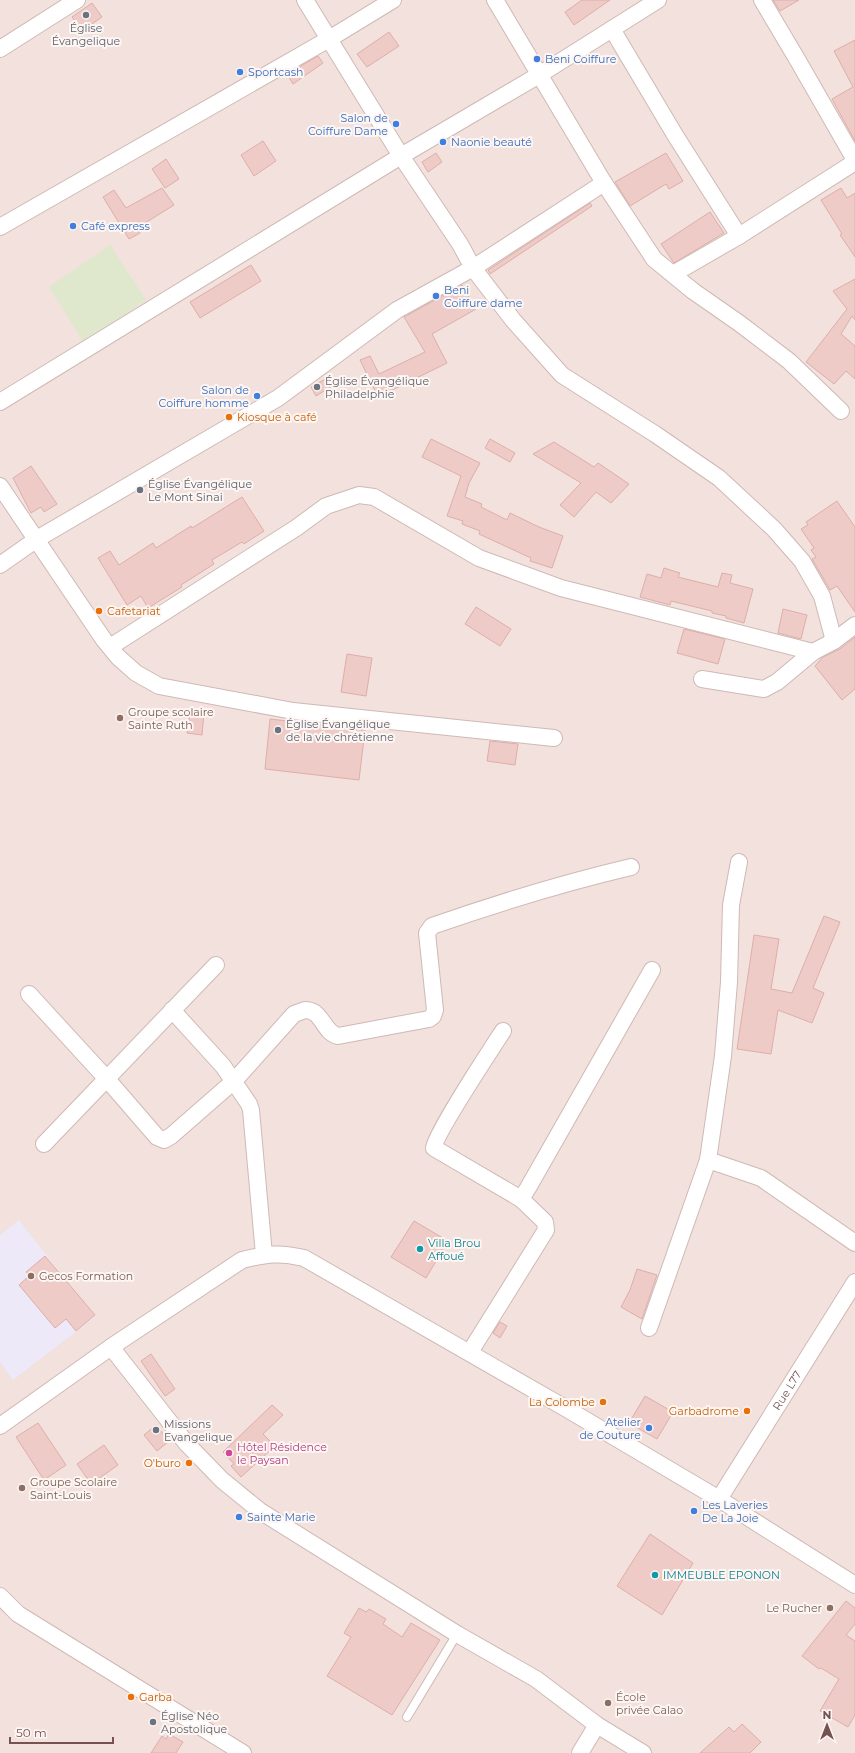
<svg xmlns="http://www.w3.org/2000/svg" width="855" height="1753" viewBox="0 0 855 1753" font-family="Montserrat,sans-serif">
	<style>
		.residential { fill: #f2e1dc }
		.education { fill: #eee9f8 }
		.green { fill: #dfe8cc }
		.building { fill: #eecbc7; stroke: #deaea9 }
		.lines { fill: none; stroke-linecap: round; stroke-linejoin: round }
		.lane-casing { stroke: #cfb9b5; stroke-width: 10 }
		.street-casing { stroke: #cfb9b5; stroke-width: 18 }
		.lane { stroke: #fff; stroke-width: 8 }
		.street { stroke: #fff; stroke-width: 16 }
		.worship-dot { fill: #6b7280; stroke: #fef6f3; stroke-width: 1.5 }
		.shop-dot { fill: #3f7fe0; stroke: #fef6f3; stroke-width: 1.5 }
		.food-dot { fill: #e8710a; stroke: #fef6f3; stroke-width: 1.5 }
		.education-dot { fill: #8d6e63; stroke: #fef6f3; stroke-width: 1.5 }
		.culture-dot { fill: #0f9aa8; stroke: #fef6f3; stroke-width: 1.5 }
		.hotel-dot { fill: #d1479c; stroke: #fef6f3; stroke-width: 1.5 }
		.labels { text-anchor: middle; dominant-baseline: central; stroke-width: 4; stroke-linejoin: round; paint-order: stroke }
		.worship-label { font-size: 11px; fill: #5b616d; stroke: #fef6f3; text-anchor: start }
		.shop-label { font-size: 11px; fill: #366cbe; stroke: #fef6f3; text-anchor: start }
		.food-label { font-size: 11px; fill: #c56008; stroke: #fef6f3; text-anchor: start }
		.education-label { font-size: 11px; fill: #785e54; stroke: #fef6f3; text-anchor: start }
		.culture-label { font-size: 11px; fill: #0d838f; stroke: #fef6f3; text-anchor: start }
		.street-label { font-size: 11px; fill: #745351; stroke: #fef6f3 }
		.hotel-label { font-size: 11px; fill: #b23c85; stroke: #fef6f3; text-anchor: start }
	</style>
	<rect width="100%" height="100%" fill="#fbf1ed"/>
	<path class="residential" d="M 0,0 L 855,0 L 855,1753 L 0,1753 Z"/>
	<path class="education" d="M 19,1220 L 95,1317 L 13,1380 L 0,1362 L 0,1235 Z"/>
	<path class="green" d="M 110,245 L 146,300 L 84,343 L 49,287 Z"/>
	<path class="building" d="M 582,0 L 610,0 L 574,25 L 565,12 Z
		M 773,0 L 799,0 L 780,11 Z
		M 92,3 L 102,17 L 82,31 L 72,17 Z
		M 389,32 L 399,46 L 367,67 L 357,54 Z
		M 855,40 L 855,141 L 832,99 L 853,87 L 834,51 Z
		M 318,56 L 323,63 L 293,84 L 287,74 Z
		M 263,141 L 276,161 L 254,176 L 241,155 Z
		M 436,153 L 442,162 L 428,172 L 422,162 Z
		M 666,153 L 683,181 L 669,189 L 666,184 L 630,206 L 615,182 Z
		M 166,159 L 179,179 L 165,188 L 152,169 Z
		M 162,188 L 174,205 L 137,228 L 140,233 L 129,239 L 103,197 L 114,190 L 126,208 Z
		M 841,188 L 847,198 L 855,193 L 855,257 L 840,235 L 842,234 L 821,200 Z
		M 590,203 L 592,206 L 490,274 L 488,270 Z
		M 710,212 L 724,233 L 674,263 L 661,244 Z
		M 251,265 L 261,281 L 200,318 L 190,302 Z
		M 855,279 L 855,320 L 852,316 L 841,334 L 855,346 L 855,379 L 846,371 L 834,384 L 806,362 L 847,309 L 833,291 Z
		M 462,285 L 476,309 L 432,334 L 447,363 L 378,397 L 360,360 L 370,356 L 379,374 L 425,352 L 404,317 Z
		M 329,377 L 334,385 L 316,396 L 311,387 Z
		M 431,439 L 480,463 L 469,483 L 465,497 L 482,504 L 481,507 L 507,520 L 510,513 L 539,527 L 563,536 L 552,568 L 530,561 L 531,558 L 479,534 L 480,531 L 462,524 L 463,521 L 447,516 L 461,476 L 422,457 Z
		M 490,439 L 515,453 L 510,462 L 485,448 Z
		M 554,442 L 594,467 L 598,463 L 629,484 L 611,503 L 596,492 L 574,517 L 560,505 L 581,483 L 533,454 Z
		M 31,466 L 57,504 L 44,512 L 41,507 L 31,513 L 13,478 Z
		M 242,497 L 264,531 L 244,544 L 242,542 L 212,560 L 214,564 L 181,585 L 182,587 L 148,608 L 141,596 L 127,605 L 98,558 L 110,551 L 119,565 L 153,543 L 156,548 L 191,526 L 192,528 Z
		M 837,501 L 855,527 L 855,612 L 837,586 L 830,590 L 812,559 L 816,557 L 811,550 L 814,548 L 801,529 L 808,525 L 806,522 Z
		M 664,568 L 680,573 L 678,577 L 718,587 L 722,573 L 732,575 L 730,583 L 753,589 L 744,623 L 726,618 L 726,616 L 712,613 L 712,611 L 671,601 L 670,605 L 640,597 L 647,574 L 661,578 Z
		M 476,607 L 511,629 L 500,646 L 465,624 Z
		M 783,609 L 807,615 L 801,639 L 778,633 Z
		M 684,629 L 725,639 L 718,664 L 677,653 Z
		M 855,637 L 855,689 L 842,700 L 815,666 L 823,657 L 840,649 Z
		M 347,654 L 372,658 L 366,696 L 341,692 Z
		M 190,711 L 204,713 L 202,735 L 187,733 Z
		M 270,719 L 365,730 L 359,780 L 265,769 Z
		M 490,741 L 518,744 L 515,765 L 487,761 Z
		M 824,916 L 840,922 L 813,988 L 824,993 L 812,1023 L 778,1010 L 771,1054 L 737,1049 L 754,935 L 779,939 L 771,989 L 792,993 Z
		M 414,1221 L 448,1241 L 426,1278 L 391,1257 Z
		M 45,1256 L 95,1315 L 76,1331 L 66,1319 L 55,1328 L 19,1285 L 30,1275 L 26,1272 Z
		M 637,1269 L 657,1275 L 642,1319 L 621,1307 L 630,1290 Z
		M 500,1322 L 507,1326 L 500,1338 L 493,1333 Z
		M 151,1354 L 175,1389 L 165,1396 L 141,1361 Z
		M 645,1396 L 673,1412 L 657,1439 L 629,1423 Z
		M 272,1405 L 283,1415 L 263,1434 L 275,1446 L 241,1477 L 231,1466 L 234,1464 L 223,1452 Z
		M 38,1423 L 66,1465 L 44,1480 L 16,1437 Z
		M 156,1425 L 169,1441 L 157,1451 L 144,1435 Z
		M 104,1445 L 118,1465 L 91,1484 L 77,1464 Z
		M 650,1534 L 693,1563 L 662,1615 L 617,1586 Z
		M 846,1601 L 855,1608 L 855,1624 L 846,1635 L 855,1641 L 855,1715 L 848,1727 L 820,1711 L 839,1679 L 821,1668 L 819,1669 L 802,1656 Z
		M 359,1608 L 366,1612 L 369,1609 L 386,1619 L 383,1624 L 402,1637 L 411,1623 L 440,1640 L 392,1715 L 327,1676 L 351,1637 L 344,1633 Z
		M 742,1724 L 761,1742 L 750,1753 L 700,1753 L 729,1727 L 734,1732 Z
		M 169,1734 L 183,1742 L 176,1753 L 151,1753 L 162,1736 L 166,1739 Z"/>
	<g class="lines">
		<g class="lane-casing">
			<path id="lane" d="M 407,1717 L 457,1634"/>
		</g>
		<g class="street-casing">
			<g id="street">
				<path d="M 305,0 L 401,156 L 460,244 L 473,268 L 513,320 L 562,375 L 655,434 L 719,478 L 774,529 L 802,561 L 822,596 L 834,641"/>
				<path d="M 495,0 L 604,183 L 654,259 L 693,291 L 739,323 L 789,361 L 841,411"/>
				<path d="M 762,0 L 797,59 L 855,160"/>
				<path d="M 612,29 L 675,135 L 739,236"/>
				<path d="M 0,49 L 77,0"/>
				<path d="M 0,227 L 329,39 L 393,0"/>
				<path d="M 673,274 L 739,236 L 855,162"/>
				<path d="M 0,402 L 401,156 L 539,75 L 658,0"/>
				<path d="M 0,486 L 104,640 L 118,657 L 136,673 L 159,686 L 293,711 L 554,738"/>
				<path d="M 0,565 L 37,539 L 278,398 L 397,310 L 473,268 L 604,183"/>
				<path d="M 110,647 L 296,528 L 326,506 L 359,495 L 374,497 L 479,558 L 561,588 L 813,652"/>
				<path d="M 702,679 L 764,689 L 777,682 L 813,652 L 834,641 L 855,625"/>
				<path d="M 29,994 L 106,1078 L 157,1137 L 164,1140 L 171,1136 L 234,1081 L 294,1014 L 305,1010 C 308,1010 312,1011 315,1013 C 324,1020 326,1033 338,1036 L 429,1019 L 433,1016 L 435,1010 L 427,933 L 432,926 C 498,903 563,883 631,867"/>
				<path d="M 172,1010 L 223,1066 L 249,1104 L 251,1110 L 264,1255"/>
				<path d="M 503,1031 C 492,1048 434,1136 434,1148 L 521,1199"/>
				<path d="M 44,1144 L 216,965"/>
				<path d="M 708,1160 L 723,1056 L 729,982 L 731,905 L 739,862"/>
				<path d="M 649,1328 L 708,1160 L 761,1178 L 855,1243"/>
				<path d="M 111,1347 L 187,1444 L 222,1480 L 260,1511 L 457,1634 L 536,1679 L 597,1725 L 643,1753"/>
				<path d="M 470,1352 L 546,1230 L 545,1222 L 521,1199 L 528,1188 L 652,970"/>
				<path d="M 0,1426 L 111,1347 L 242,1260 C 267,1254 279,1252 304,1258 L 567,1409 L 719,1499 L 855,1585"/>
				<path id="s1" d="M 719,1499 L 855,1282"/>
				<path d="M 0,1596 L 18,1614 L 243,1753"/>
				<path d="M 580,1753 L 597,1725"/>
			</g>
		</g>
		<use href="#lane" class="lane"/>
		<use href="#street" class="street"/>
	</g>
	<g class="worship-dot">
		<circle cx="86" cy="15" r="4"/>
		<circle cx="317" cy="387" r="4"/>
		<circle cx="140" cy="490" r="4"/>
		<circle cx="278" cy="730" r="4"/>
		<circle cx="156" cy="1430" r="4"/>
		<circle cx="153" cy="1722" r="4"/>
	</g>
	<g class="shop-dot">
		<circle cx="537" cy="59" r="4"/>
		<circle cx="240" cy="72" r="4"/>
		<circle cx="396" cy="124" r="4"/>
		<circle cx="443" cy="142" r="4"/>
		<circle cx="73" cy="226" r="4"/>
		<circle cx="436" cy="296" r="4"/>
		<circle cx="257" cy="396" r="4"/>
		<circle cx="649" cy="1428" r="4"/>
		<circle cx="694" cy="1511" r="4"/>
		<circle cx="239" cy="1517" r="4"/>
	</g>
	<g class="food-dot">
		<circle cx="229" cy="417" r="4"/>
		<circle cx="99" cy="611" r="4"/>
		<circle cx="603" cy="1402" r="4"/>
		<circle cx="747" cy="1411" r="4"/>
		<circle cx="189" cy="1463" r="4"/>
		<circle cx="131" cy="1697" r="4"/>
	</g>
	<g class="education-dot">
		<circle cx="120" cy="718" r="4"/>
		<circle cx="31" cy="1276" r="4"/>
		<circle cx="22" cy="1488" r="4"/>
		<circle cx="830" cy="1608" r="4"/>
		<circle cx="608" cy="1703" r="4"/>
	</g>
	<g class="culture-dot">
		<circle cx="420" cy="1249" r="4"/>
		<circle cx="655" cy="1575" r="4"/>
	</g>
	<circle class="hotel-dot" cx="229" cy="1453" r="4"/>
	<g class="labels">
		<g class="worship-label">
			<text x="86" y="28" text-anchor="middle">Église<tspan x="86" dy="13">Évangelique</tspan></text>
			<text x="325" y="381">Église Évangélique<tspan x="325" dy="13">Philadelphie</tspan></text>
			<text x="148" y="484">Église Évangélique<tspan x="148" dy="13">Le Mont Sinai</tspan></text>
			<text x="286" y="724">Église Évangélique<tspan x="286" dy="13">de la vie chrétienne</tspan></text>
			<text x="164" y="1424">Missions<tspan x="164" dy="13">Evangelique</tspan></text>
			<text x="161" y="1716">Église Néo<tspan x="161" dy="13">Apostolique</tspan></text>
		</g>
		<g class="shop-label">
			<text x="545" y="59">Beni Coiffure</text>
			<text x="248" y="72">Sportcash</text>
			<text x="388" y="118" text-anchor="end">Salon de<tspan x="388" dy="13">Coiffure Dame</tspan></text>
			<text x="451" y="142">Naonie beauté</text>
			<text x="81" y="226">Café express</text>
			<text x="444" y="290">Beni<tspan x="444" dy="13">Coiffure dame</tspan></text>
			<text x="249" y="390" text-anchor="end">Salon de<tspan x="249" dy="13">Coiffure homme</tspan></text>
			<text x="641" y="1422" text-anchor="end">Atelier<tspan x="641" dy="13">de Couture</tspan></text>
			<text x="702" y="1505">Les Laveries<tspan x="702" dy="13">De La Joie</tspan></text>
			<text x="247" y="1517">Sainte Marie</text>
		</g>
		<g class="food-label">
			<text x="237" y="417">Kiosque à café</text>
			<text x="107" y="611">Cafetariat</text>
			<text x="595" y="1402" text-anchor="end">La Colombe</text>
			<text x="739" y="1411" text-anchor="end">Garbadrome</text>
			<text x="181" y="1463" text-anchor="end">O'buro</text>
			<text x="139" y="1697">Garba</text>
		</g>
		<g class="education-label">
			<text x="128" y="712">Groupe scolaire<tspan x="128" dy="13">Sainte Ruth</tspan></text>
			<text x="39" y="1276">Gecos Formation</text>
			<text x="30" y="1482">Groupe Scolaire<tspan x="30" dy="13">Saint-Louis</tspan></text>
			<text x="822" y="1608" text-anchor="end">Le Rucher</text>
			<text x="616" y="1697">École<tspan x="616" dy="13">privée Calao</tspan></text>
		</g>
		<g class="culture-label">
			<text x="428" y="1243">Villa Brou<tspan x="428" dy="13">Affoué</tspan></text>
			<text x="663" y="1575">IMMEUBLE EPONON</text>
		</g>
		<g class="street-label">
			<text stroke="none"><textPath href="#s1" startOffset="128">Rue L77</textPath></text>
		</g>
		<g class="hotel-label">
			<text x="237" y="1447">Hôtel Résidence<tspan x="237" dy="13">le Paysan</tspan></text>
		</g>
	</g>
	<g transform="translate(827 1725)" stroke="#fef6f3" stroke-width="3" paint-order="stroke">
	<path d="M0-3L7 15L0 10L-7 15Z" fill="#745351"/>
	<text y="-6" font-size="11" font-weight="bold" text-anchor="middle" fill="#745351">N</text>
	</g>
	<path d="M10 1737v6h103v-6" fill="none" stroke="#745351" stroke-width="2"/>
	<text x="16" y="1737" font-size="12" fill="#745351" stroke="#fef6f3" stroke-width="3" paint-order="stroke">50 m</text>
</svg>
